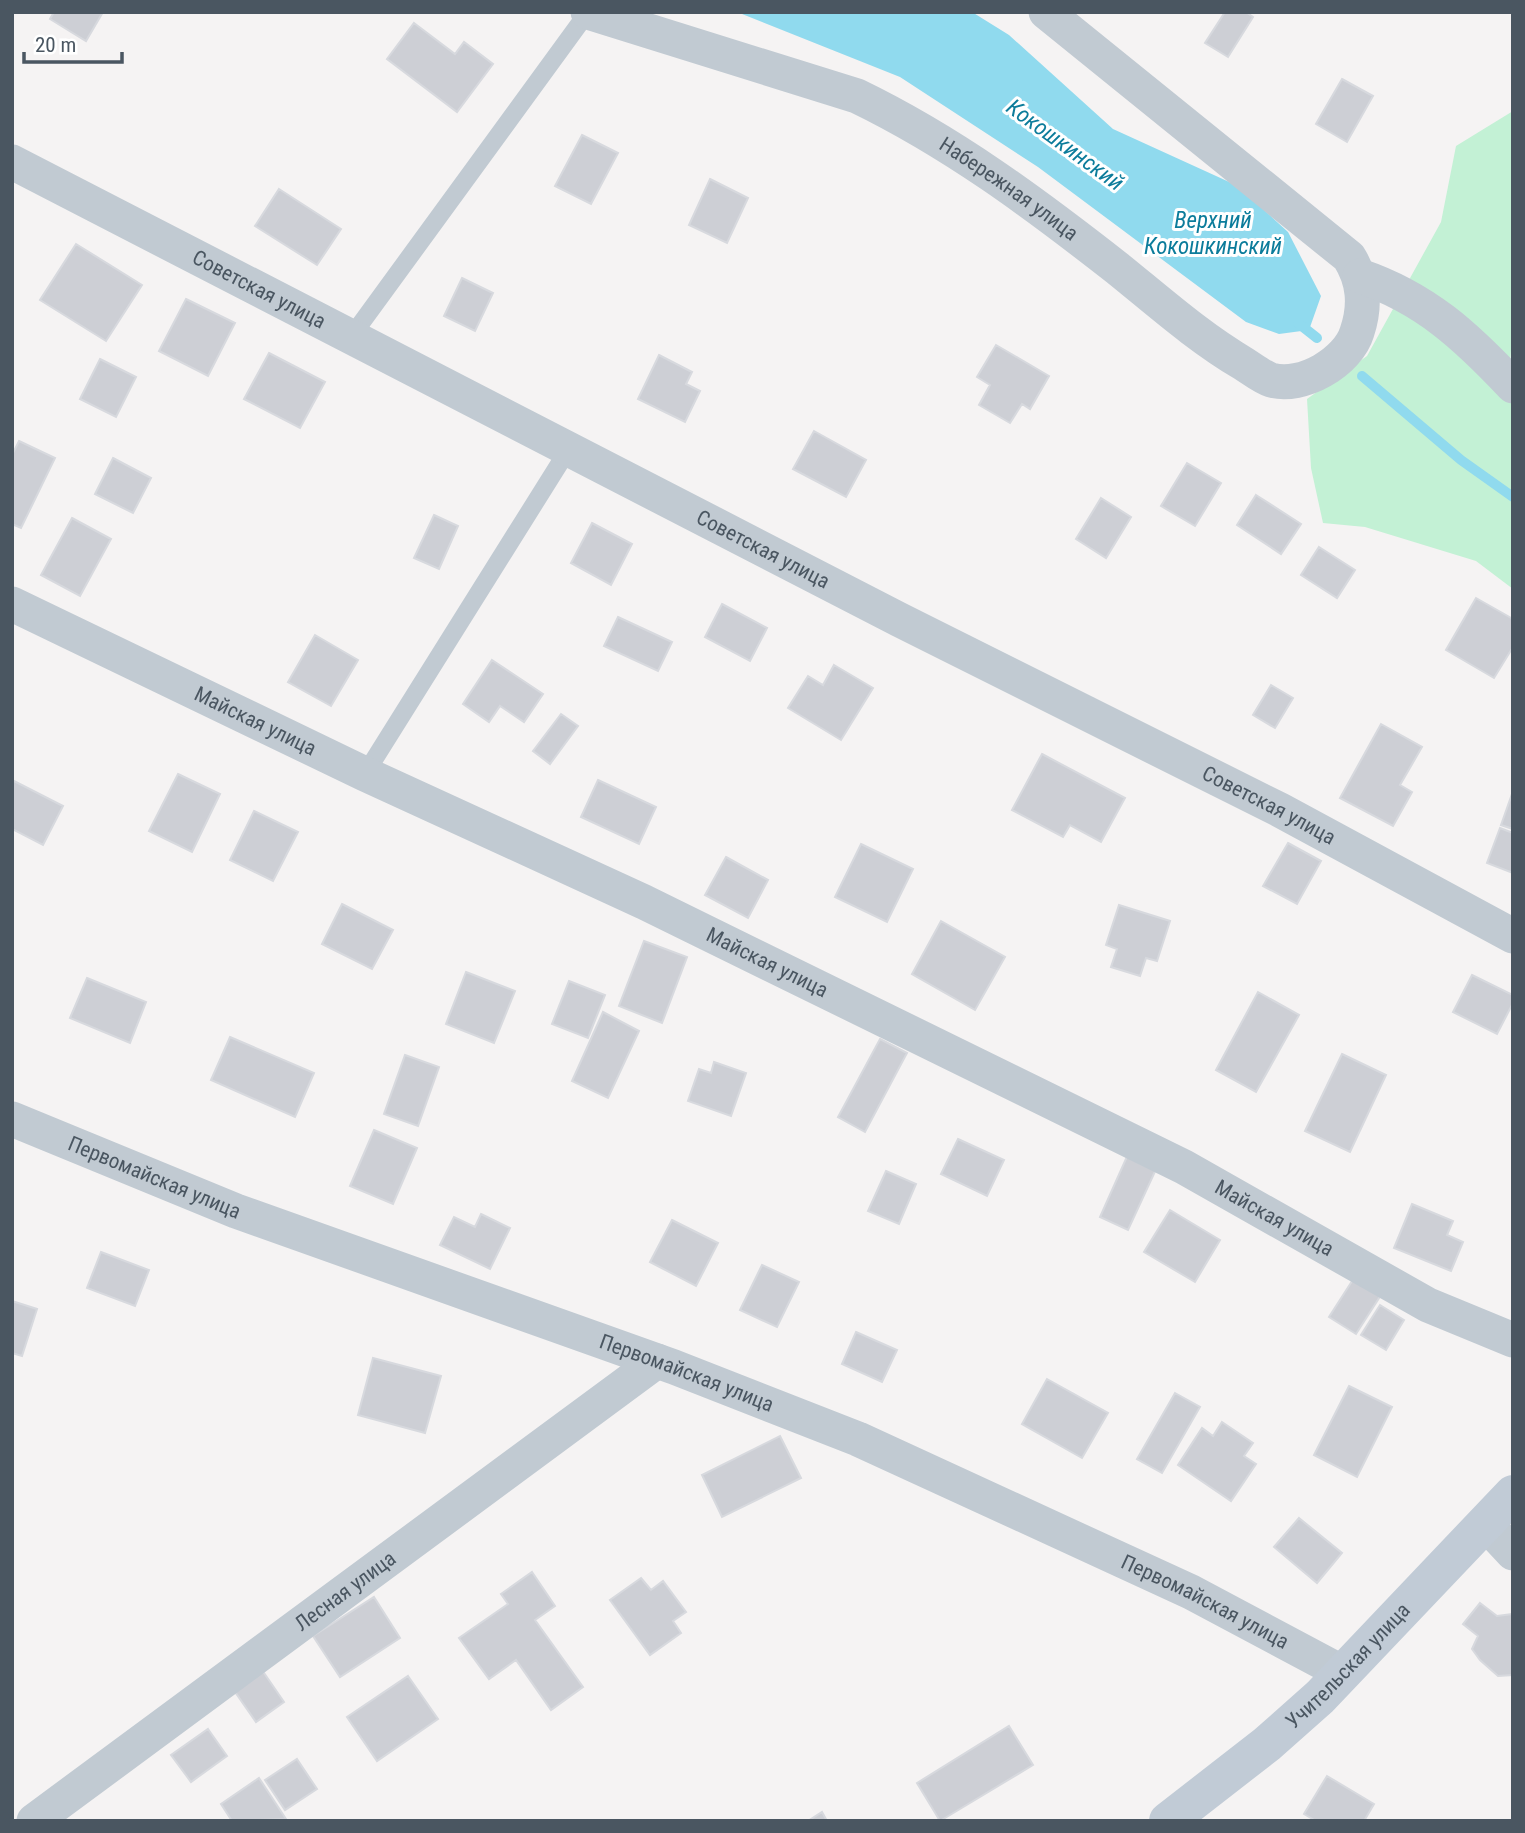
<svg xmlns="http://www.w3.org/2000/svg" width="1525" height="1833" viewBox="0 0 1525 1833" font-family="'Roboto Condensed',sans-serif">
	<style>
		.green { fill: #c3f1d5 }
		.water { fill: #90daee }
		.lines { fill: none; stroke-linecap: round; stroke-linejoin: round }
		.stream { stroke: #90daee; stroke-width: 10 }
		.building { fill: #cdcfd5; stroke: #d7d9de; stroke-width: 2 }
		.lane { stroke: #c1cad2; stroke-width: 18 }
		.street { stroke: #c1cad2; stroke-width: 35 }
		.secondary { stroke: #c1cbd6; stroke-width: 38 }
		.labels { text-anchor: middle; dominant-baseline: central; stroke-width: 6; stroke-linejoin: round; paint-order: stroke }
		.street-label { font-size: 21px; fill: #4a5661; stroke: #fff }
		.water-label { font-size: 23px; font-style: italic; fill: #0c7c9b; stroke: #fff }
	</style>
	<rect width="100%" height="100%" fill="#f5f3f3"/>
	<path class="green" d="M 1513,111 L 1513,324 L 1509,377 L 1513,380 L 1513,589 L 1476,561 L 1365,527 L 1323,523 L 1311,468 L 1307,399 L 1367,356 L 1441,222 L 1456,146 Z"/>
	<path class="water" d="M 737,12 L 972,12 L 1009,35 L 1113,129 L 1238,186 L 1288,232 L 1321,296 L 1309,330 L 1279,334 L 1246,322 L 1038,167 L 900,77 Z"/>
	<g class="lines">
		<path class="stream" d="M 1298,323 L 1317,338
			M 1362,376 L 1461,460 L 1513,497"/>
	</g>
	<path class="building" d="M 54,12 L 103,12 L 86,41 L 50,19 Z
		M 1225,12 L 1246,12 L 1253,17 L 1228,57 L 1205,43 Z
		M 414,23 L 455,54 L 464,42 L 493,64 L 457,112 L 387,59 Z
		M 1342,79 L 1373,96 L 1347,142 L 1316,124 Z
		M 582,135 L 618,153 L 591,204 L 555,186 Z
		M 710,179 L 748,198 L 727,243 L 689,225 Z
		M 279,189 L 341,229 L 317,265 L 255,226 Z
		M 76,244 L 142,285 L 106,341 L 40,300 Z
		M 462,278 L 493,293 L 475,331 L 444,316 Z
		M 186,299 L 235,323 L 208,376 L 159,351 Z
		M 996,345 L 1049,376 L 1030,409 L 1022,404 L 1010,423 L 979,405 L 990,385 L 977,377 Z
		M 269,353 L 325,382 L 300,428 L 244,399 Z
		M 659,355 L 692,372 L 686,384 L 700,391 L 685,422 L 638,399 Z
		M 100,359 L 136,377 L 116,417 L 80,399 Z
		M 814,431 L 866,460 L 846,497 L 793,469 Z
		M 19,441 L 55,458 L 21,528 L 12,524 L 12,455 Z
		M 113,458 L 151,478 L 133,513 L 95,494 Z
		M 1187,463 L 1221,483 L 1195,526 L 1161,506 Z
		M 1256,495 L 1301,524 L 1281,554 L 1237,525 Z
		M 1101,498 L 1131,517 L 1106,558 L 1076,539 Z
		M 434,515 L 458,526 L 439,569 L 414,558 Z
		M 72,518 L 111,539 L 80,596 L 41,575 Z
		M 592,523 L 632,544 L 611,585 L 571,563 Z
		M 1319,547 L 1355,570 L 1337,598 L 1301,575 Z
		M 1476,598 L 1513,619 L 1513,647 L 1494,678 L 1446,650 Z
		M 722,604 L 767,628 L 750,661 L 705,637 Z
		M 618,617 L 672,642 L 658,671 L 604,646 Z
		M 315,635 L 358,660 L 331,706 L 288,682 Z
		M 492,660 L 543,694 L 524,722 L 500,706 L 489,722 L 463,704 Z
		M 834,665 L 873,688 L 841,740 L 788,708 L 808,676 L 823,685 Z
		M 1271,685 L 1293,698 L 1275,728 L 1253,715 Z
		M 561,714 L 578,726 L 550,764 L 533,751 Z
		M 1381,724 L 1422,747 L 1400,785 L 1412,792 L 1393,826 L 1340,798 Z
		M 1042,754 L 1125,798 L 1101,842 L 1070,825 L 1063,837 L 1012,810 Z
		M 178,774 L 220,794 L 192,852 L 149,831 Z
		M 12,780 L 63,806 L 43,845 L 12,829 Z
		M 598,780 L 656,807 L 639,844 L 581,817 Z
		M 1513,791 L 1513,829 L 1501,825 Z
		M 254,811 L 298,832 L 273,881 L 230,860 Z
		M 1500,828 L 1513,833 L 1513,873 L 1487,863 Z
		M 1288,843 L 1321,861 L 1297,904 L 1263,886 Z
		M 861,844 L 913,869 L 887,922 L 835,897 Z
		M 726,857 L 768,880 L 748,918 L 705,895 Z
		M 342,904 L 393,930 L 372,969 L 322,944 Z
		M 1119,905 L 1170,921 L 1157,961 L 1146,958 L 1140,976 L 1111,967 L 1117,949 L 1106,945 Z
		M 941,921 L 1005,957 L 975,1010 L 912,974 Z
		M 644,941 L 687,957 L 662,1023 L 619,1006 Z
		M 466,972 L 515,991 L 494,1043 L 446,1024 Z
		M 1472,975 L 1513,995 L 1513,1003 L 1497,1034 L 1453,1012 Z
		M 87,978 L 146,1002 L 130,1043 L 70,1018 Z
		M 569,981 L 605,995 L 588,1038 L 552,1024 Z
		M 1258,992 L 1299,1015 L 1256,1092 L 1216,1070 Z
		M 603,1012 L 639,1031 L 608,1098 L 572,1081 Z
		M 230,1037 L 314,1073 L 295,1117 L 211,1080 Z
		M 880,1039 L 907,1053 L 865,1132 L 838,1117 Z
		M 1342,1054 L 1386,1075 L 1350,1152 L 1305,1131 Z
		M 405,1055 L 439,1067 L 418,1126 L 384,1114 Z
		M 714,1062 L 746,1073 L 731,1116 L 688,1101 L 699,1069 L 711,1073 Z
		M 374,1130 L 417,1148 L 393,1204 L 350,1186 Z
		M 958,1139 L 1004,1160 L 987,1196 L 941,1174 Z
		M 1129,1152 L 1158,1165 L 1128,1230 L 1100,1217 Z
		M 886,1171 L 916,1184 L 899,1224 L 868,1211 Z
		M 1412,1204 L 1453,1221 L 1447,1235 L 1463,1242 L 1451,1271 L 1394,1248 Z
		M 1170,1210 L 1220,1240 L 1195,1282 L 1144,1252 Z
		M 481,1214 L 510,1228 L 490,1269 L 440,1245 L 454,1217 L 475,1227 Z
		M 672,1220 L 718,1243 L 696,1286 L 650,1262 Z
		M 101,1252 L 149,1270 L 135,1306 L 87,1288 Z
		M 762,1265 L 799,1282 L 777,1327 L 740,1310 Z
		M 1354,1278 L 1381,1295 L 1356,1334 L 1329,1317 Z
		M 12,1301 L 37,1309 L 22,1356 L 12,1353 Z
		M 1380,1305 L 1404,1320 L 1386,1350 L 1361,1335 Z
		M 856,1332 L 897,1350 L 882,1382 L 842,1364 Z
		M 373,1358 L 441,1376 L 425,1433 L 358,1415 Z
		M 1047,1379 L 1108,1413 L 1082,1458 L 1022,1424 Z
		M 1349,1386 L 1392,1407 L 1357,1477 L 1314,1455 Z
		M 1175,1393 L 1200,1407 L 1162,1473 L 1137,1459 Z
		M 1222,1422 L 1253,1443 L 1244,1456 L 1256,1464 L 1231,1501 L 1178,1465 L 1202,1428 L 1213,1436 Z
		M 780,1436 L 801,1478 L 722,1517 L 702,1475 Z
		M 1299,1518 L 1342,1553 L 1317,1583 L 1274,1547 Z
		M 532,1572 L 555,1606 L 535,1620 L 583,1687 L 551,1710 L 516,1660 L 489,1679 L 459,1638 L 508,1604 L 501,1594 Z
		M 641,1578 L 651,1590 L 663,1581 L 686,1612 L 673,1621 L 681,1633 L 650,1655 L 610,1600 Z
		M 374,1597 L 400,1638 L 340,1677 L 313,1636 Z
		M 1480,1603 L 1497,1616 L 1513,1614 L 1513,1675 L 1498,1676 L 1480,1660 L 1472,1649 L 1478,1636 L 1463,1624 Z
		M 262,1670 L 284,1702 L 256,1722 L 233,1689 Z
		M 408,1676 L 438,1719 L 377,1761 L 347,1717 Z
		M 1009,1726 L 1033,1765 L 940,1821 L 917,1783 Z
		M 208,1729 L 227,1756 L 191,1782 L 171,1755 Z
		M 297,1759 L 317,1789 L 285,1810 L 265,1780 Z
		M 1327,1776 L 1374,1804 L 1364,1821 L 1316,1821 L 1304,1814 Z
		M 259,1778 L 286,1819 L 232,1821 L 221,1804 Z
		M 822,1812 L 827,1821 L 808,1821 Z"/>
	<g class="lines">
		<path class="lane" d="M 351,337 L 588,12
			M 365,774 L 568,450"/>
		<g class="street">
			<path id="s1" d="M 588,12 L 857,96 C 952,142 1034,203 1117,268 C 1158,301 1198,337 1244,364 C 1252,369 1262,377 1271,380 C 1302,389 1348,362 1357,332 C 1366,305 1364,281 1349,257 L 1046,12"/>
			<path id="s2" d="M 12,162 L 900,620 L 1280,810 L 1513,936"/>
			<path d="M 1360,276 C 1425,298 1466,336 1513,386"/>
			<path id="s3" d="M 12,604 L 365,774 L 644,902 L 1184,1167 L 1428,1305 L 1513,1340"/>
			<path id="s4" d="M 12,1119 L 236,1211 L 674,1367 L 858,1439 L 1191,1592 L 1343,1673"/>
			<path d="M 1485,1523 L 1513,1553"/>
			<path id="s5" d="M 34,1821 L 657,1361"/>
		</g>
		<path class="secondary" id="s6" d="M 1168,1821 L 1267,1744 L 1320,1697 L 1513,1494"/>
	</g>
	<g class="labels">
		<g class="street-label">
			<text stroke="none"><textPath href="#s1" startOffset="460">Набережная улица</textPath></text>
			<text stroke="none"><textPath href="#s2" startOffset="278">Советская улица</textPath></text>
			<text stroke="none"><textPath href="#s2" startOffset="845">Советская улица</textPath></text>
			<text stroke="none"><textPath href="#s3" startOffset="270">Майская улица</textPath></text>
			<text stroke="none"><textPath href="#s2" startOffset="1412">Советская улица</textPath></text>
			<text stroke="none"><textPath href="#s3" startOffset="836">Майская улица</textPath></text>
			<text stroke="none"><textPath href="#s4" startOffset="154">Первомайская улица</textPath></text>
			<text stroke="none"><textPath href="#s3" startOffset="1404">Майская улица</textPath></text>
			<text stroke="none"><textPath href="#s4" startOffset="721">Первомайская улица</textPath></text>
			<text stroke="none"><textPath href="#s5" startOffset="387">Лесная улица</textPath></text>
			<text stroke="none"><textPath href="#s4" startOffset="1288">Первомайская улица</textPath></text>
			<text stroke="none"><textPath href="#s6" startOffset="238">Учительская улица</textPath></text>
		</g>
		<g class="water-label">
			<text transform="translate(1065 145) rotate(36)">Кокошкинский</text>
			<text x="1213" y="220">Верхний<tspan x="1213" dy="26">Кокошкинский</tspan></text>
		</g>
	</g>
	<rect width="1525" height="1833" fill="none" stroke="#4a5661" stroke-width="28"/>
	<path d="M24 52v10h98v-10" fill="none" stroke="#4a5661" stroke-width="3.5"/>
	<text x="35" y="52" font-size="21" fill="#4a5661" stroke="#ffffff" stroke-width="5" paint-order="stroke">20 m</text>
</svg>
